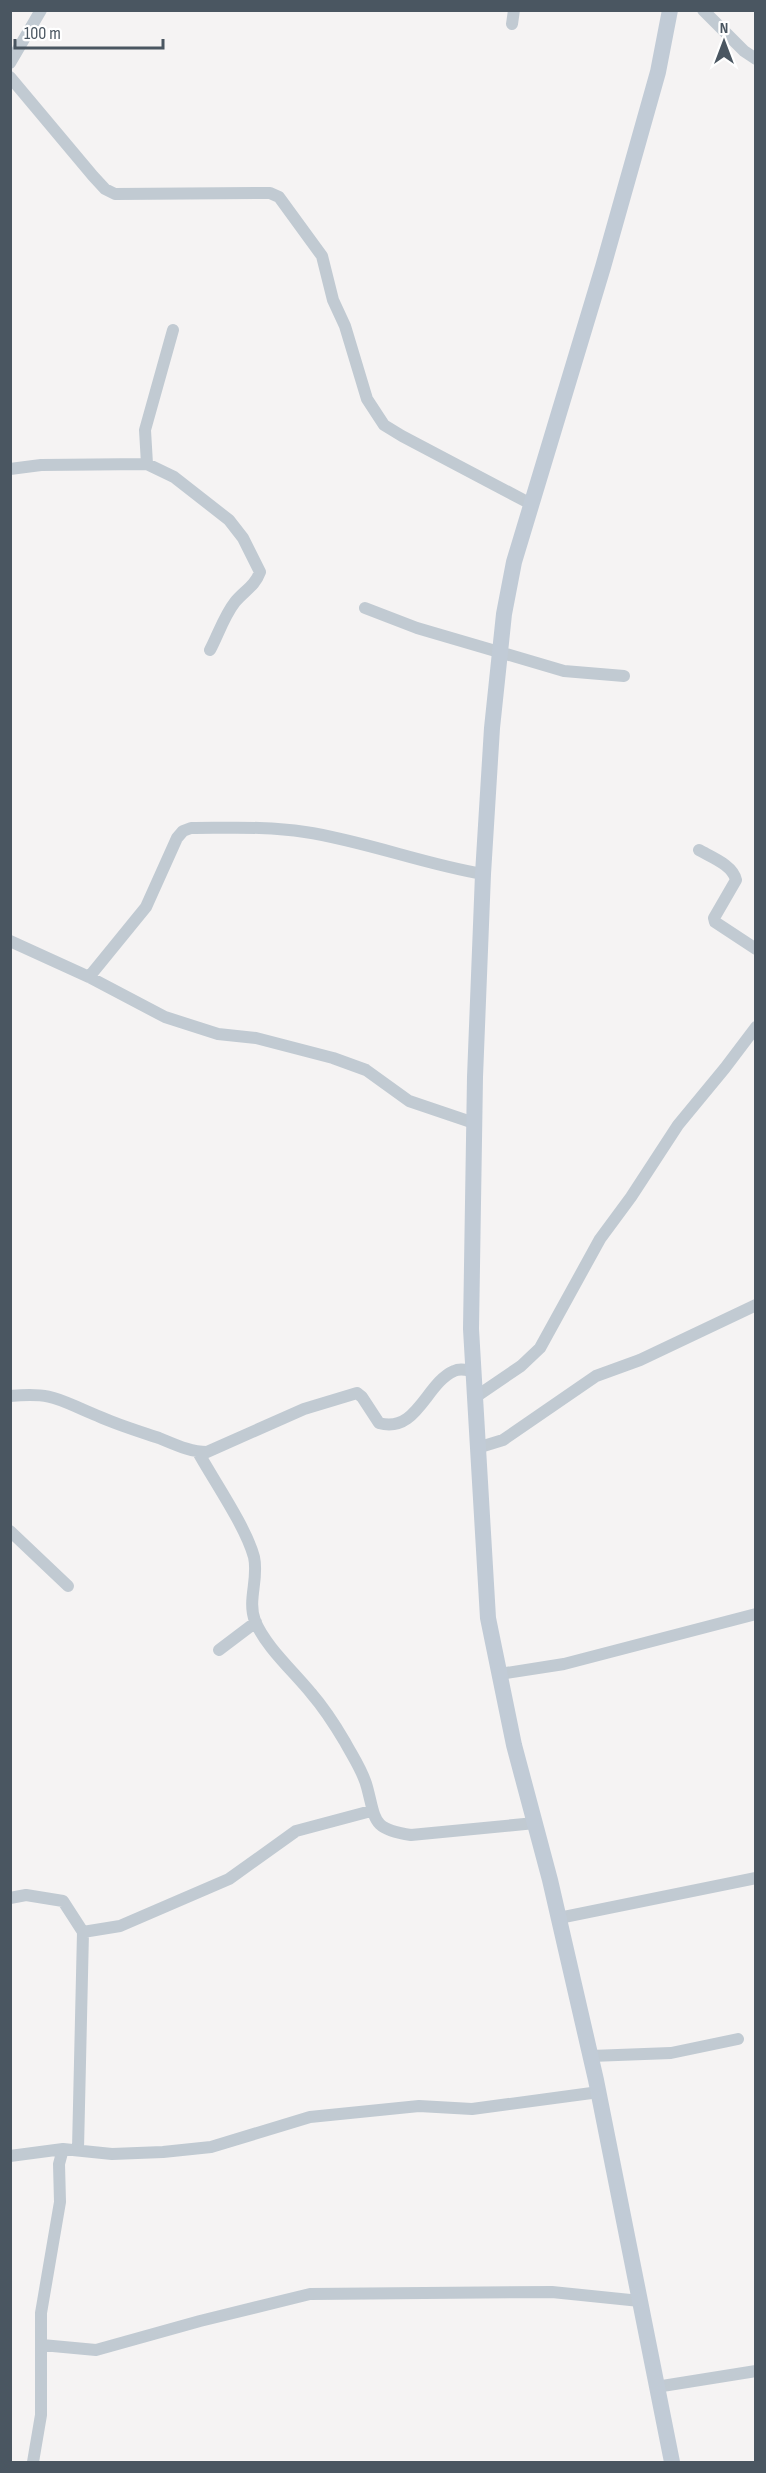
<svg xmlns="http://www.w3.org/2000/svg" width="766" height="2473" viewBox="0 0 766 2473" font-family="'Sofia Sans Condensed',sans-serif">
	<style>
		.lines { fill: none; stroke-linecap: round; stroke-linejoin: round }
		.minor { stroke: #c1cad2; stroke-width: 12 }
		.secondary { stroke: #c1cbd6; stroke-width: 16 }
	</style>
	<rect width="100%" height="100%" fill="#f5f3f3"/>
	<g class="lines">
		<path class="minor" d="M 703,10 L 744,51 L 756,59
			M 512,24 L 514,10
			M 10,63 L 41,10
			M 10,77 L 93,176 L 105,189 L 115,194 L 270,193 L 279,197 L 322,256 L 333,300 L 345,326 L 367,399 L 384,425 L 402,436 L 531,504
			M 147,464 L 145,430 L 173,330
			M 10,469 L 41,465 L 147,464 L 174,477 L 229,520 L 243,538 L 260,572 C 255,586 244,591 235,602 C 224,616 218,635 210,650
			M 365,608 L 417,628 L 564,671 L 624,676
			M 699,850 C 711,857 733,865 736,880 L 714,918 L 715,922 L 756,949
			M 10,941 L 89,977 L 165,1017 L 218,1034 L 256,1038 L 333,1058 L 366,1070 L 409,1101 L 474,1123
			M 89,977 L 146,907 L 177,838 L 183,831 L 191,828 C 229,828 267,826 305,832 C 365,841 423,864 483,874
			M 10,1396 C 56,1392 58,1400 98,1416 C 118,1425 138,1431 159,1438 C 174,1444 190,1452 207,1452 L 304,1409 L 357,1393 L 362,1397 L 379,1423 C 417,1434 426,1383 454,1371 C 460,1368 466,1370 473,1371
			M 474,1398 L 521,1366 L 540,1348 L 600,1239 L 631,1197 L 678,1125 L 725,1068 L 756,1027
			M 477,1448 L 503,1440 L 596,1376 L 640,1360 L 756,1305
			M 198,1452 C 214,1481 246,1527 254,1557 C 259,1579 247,1600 255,1621 C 265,1646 294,1672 311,1693 C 324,1708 335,1725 345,1742 C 353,1757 363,1771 367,1787 C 376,1820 371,1829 411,1835 L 535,1823
			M 10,1531 L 68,1586
			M 219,1650 L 256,1622
			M 500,1674 L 564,1664 L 756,1614
			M 10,1898 L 26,1895 L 63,1901 L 83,1932 L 78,2149
			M 559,1918 L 756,1878
			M 83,1932 L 120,1926 L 229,1879 L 296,1831 L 371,1811
			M 591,2056 L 671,2053 L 738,2039
			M 10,2156 L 63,2149 L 112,2154 L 163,2152 L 211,2147 L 310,2117 L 419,2106 L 472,2109 L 599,2092
			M 42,2345 L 96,2350 L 200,2321 L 310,2294 L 552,2292 L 640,2301
			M 656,2387 L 756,2371
			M 33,2462 L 41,2415 L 41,2313 L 60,2202 L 59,2164 L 63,2149"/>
		<path class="secondary" d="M 670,10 L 658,72 L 603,267 L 514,562 L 504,614 L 492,728 L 483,874 L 475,1077 L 471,1329 L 488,1618 L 514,1745 L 550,1880 L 596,2080 L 672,2462"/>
	</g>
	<rect width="766" height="2473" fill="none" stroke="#4a5661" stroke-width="24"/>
	<g transform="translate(724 42)" stroke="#ffffff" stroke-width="4.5" paint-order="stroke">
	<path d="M0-4.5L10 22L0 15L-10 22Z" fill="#4a5661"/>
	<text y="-9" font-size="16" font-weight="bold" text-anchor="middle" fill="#4a5661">N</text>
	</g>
	<path d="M15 39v9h148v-9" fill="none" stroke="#4a5661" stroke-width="3"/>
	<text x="24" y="39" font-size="18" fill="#4a5661" stroke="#ffffff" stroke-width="4.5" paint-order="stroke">100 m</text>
</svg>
